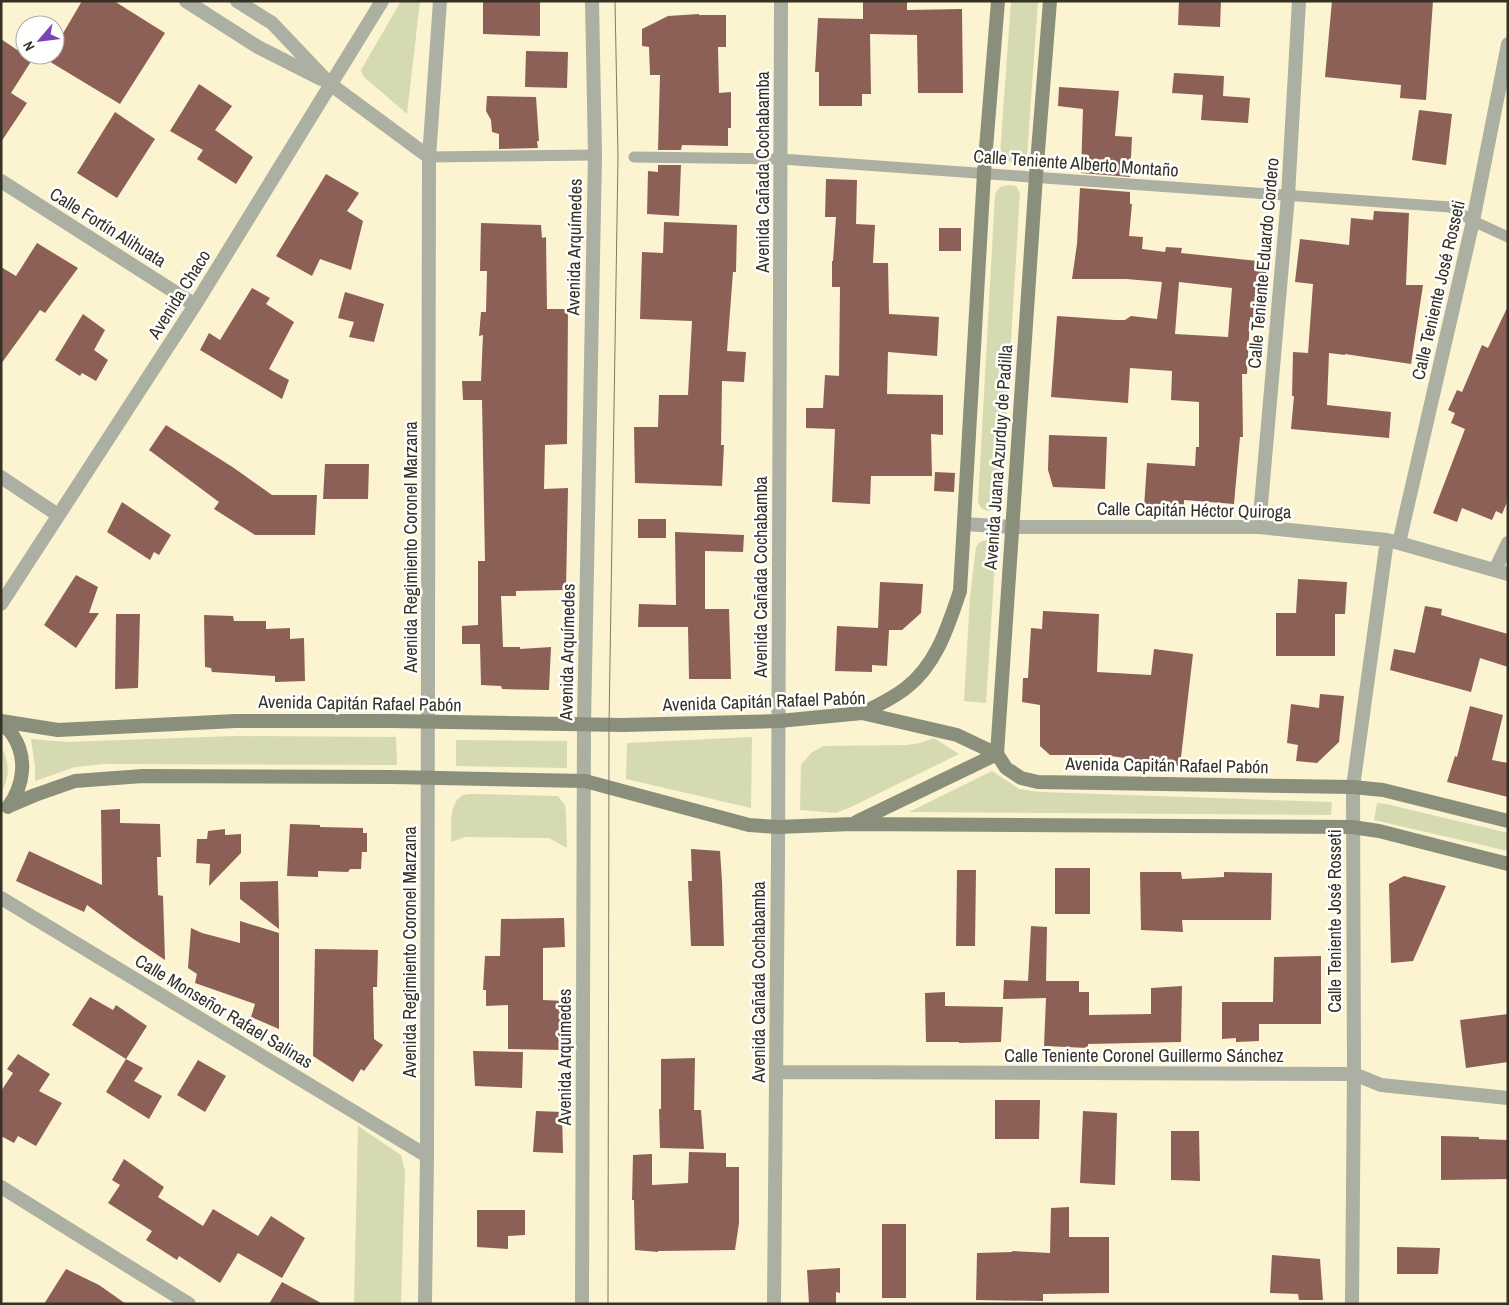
<svg xmlns="http://www.w3.org/2000/svg" width="1509" height="1305" viewBox="0 0 1509 1305" font-family="'Archivo Narrow',sans-serif">
	<style>
		.green { fill: #d6dab0 }
		.building { fill: #8c6056; fill-rule: evenodd }
		.lines { fill: none; stroke-linecap: round; stroke-linejoin: round }
		.service { stroke: #abb0a2; stroke-width: 11 }
		.minor { stroke: #abb0a2; stroke-width: 14 }
		.secondary { stroke: #898f7b; stroke-width: 14 }
		.tram { stroke: #817b66; stroke-width: 1 }
		.labels { text-anchor: middle; dominant-baseline: central; stroke-width: 5; stroke-linejoin: round; paint-order: stroke }
		.street-label { font-size: 18px; fill: #353124; stroke: #fff }
	</style>
	<rect width="100%" height="100%" fill="#fcf3d1"/>
	<path class="green" d="M 401,1 L 420,1 L 407,114 L 363,76 L 361,70 Z
		M 1011,1 L 1038,1 L 1027,156 C 1017,164 1008,165 1000,154 Z
		M 1009,185 L 1016,186 L 1020,193 L 1001,504 L 995,509 L 987,511 L 981,508 L 978,502 L 995,194 L 1000,187 Z
		M 986,540 L 992,541 L 996,546 L 986,703 L 964,701 L 970,597 L 976,547 L 980,542 Z
		M 235,736 L 396,737 L 397,765 L 104,764 L 75,767 L 35,781 L 35,766 L 31,739 L 67,742 Z
		M 752,737 L 751,808 L 626,779 L 627,743 Z
		M 934,738 L 959,754 L 851,807 L 836,813 L 800,810 L 801,765 L 811,753 L 823,746 L 907,745 L 920,743 Z
		M 456,740 L 567,741 L 567,768 L 456,766 Z
		M 1,747 C 10,762 10,778 1,793 Z
		M 992,771 L 1019,789 L 1040,792 L 1332,802 L 1331,815 L 909,812 Z
		M 475,794 L 558,796 L 565,805 L 566,815 L 567,848 L 549,838 L 465,837 L 451,842 C 452,828 448,803 463,795 C 466,794 471,794 475,794 Z
		M 1377,803 L 1386,804 L 1508,833 L 1508,851 L 1374,820 Z
		M 358,1126 L 401,1155 L 405,1171 L 401,1304 L 354,1304 Z"/>
	<path class="building" d="M 82,1 L 114,1 L 165,33 L 120,104 L 47,60 L 50,55 L 55,55 L 55,47 Z
		M 483,1 L 540,1 L 540,36 L 483,34 Z
		M 863,1 L 907,1 L 907,10 L 962,9 L 963,93 L 918,93 L 917,35 L 870,34 L 871,94 L 862,94 L 862,106 L 819,106 L 819,72 L 815,72 L 818,18 L 863,19 Z
		M 1179,1 L 1221,1 L 1220,27 L 1178,25 Z
		M 1332,1 L 1433,1 L 1426,100 L 1400,98 L 1401,85 L 1325,77 Z
		M 699,14 L 699,15 L 726,15 L 726,47 L 718,47 L 719,93 L 731,92 L 731,128 L 728,128 L 728,146 L 682,145 L 681,150 L 658,150 L 660,75 L 650,75 L 649,47 L 642,46 L 642,29 L 668,16 Z
		M 1,39 L 32,60 L 11,93 L 27,103 L 1,142 Z
		M 526,51 L 568,52 L 567,88 L 525,87 Z
		M 1174,73 L 1224,76 L 1223,96 L 1250,98 L 1248,123 L 1201,120 L 1203,95 L 1172,93 Z
		M 199,84 L 232,106 L 215,130 L 253,157 L 236,184 L 197,159 L 203,150 L 170,131 Z
		M 1059,87 L 1119,91 L 1115,136 L 1132,137 L 1130,177 L 1081,173 L 1083,109 L 1058,106 Z
		M 487,96 L 536,97 L 539,141 L 537,141 L 538,148 L 499,149 L 499,134 L 492,132 L 491,120 L 486,111 Z
		M 1419,110 L 1452,114 L 1446,165 L 1412,160 Z
		M 115,112 L 155,139 L 117,198 L 77,173 Z
		M 658,165 L 681,165 L 679,216 L 647,214 L 648,171 L 658,172 Z
		M 326,174 L 359,193 L 347,211 L 363,221 L 351,270 L 320,259 L 312,276 L 276,256 Z
		M 826,179 L 857,180 L 856,224 L 875,225 L 873,263 L 888,263 L 889,314 L 939,317 L 937,356 L 888,352 L 887,394 L 943,395 L 943,435 L 931,434 L 932,476 L 871,476 L 870,504 L 832,502 L 835,429 L 806,428 L 806,408 L 823,408 L 825,375 L 839,376 L 840,287 L 832,287 L 832,261 L 833,261 L 836,217 L 825,217 Z
		M 1080,188 L 1130,192 L 1130,204 L 1132,204 L 1129,236 L 1143,237 L 1142,249 L 1165,252 L 1166,247 L 1182,248 L 1181,253 L 1267,262 L 1265,291 L 1258,290 L 1255,318 L 1250,317 L 1247,374 L 1242,374 L 1243,437 L 1240,437 L 1234,504 L 1184,500 L 1184,510 L 1144,507 L 1147,463 L 1195,466 L 1196,447 L 1199,447 L 1199,402 L 1171,400 L 1172,371 L 1130,368 L 1128,403 L 1051,397 L 1057,316 L 1115,320 L 1125,320 L 1131,316 L 1157,319 L 1162,282 L 1126,279 L 1072,279 L 1077,244 ZM 1179,282 L 1232,288 L 1228,337 L 1175,334 Z
		M 1374,211 L 1409,213 L 1406,285 L 1423,285 L 1411,364 L 1345,354 L 1345,355 L 1329,353 L 1327,405 L 1391,412 L 1389,438 L 1291,429 L 1294,396 L 1292,396 L 1293,352 L 1308,353 L 1313,284 L 1295,282 L 1300,239 L 1349,245 L 1351,218 L 1373,220 Z
		M 664,222 L 737,225 L 736,272 L 733,272 L 727,351 L 746,352 L 744,382 L 722,381 L 721,445 L 724,445 L 722,486 L 635,483 L 634,427 L 658,427 L 659,395 L 688,395 L 692,321 L 640,319 L 642,252 L 663,253 Z
		M 481,223 L 541,225 L 542,238 L 546,237 L 547,309 L 568,309 L 567,444 L 545,445 L 544,489 L 568,488 L 566,590 L 516,591 L 516,596 L 501,596 L 503,647 L 520,647 L 520,649 L 551,647 L 549,690 L 502,689 L 501,686 L 481,685 L 480,644 L 462,644 L 462,626 L 478,625 L 478,561 L 485,561 L 482,400 L 463,400 L 462,381 L 481,381 L 483,335 L 479,336 L 481,312 L 486,312 L 487,271 L 480,271 Z
		M 939,228 L 961,228 L 961,251 L 939,251 Z
		M 37,243 L 78,268 L 45,313 L 40,310 L 1,364 L 1,267 L 16,276 Z
		M 252,288 L 270,298 L 266,304 L 294,322 L 269,369 L 289,380 L 282,399 L 200,350 L 209,333 L 220,340 Z
		M 345,292 L 384,304 L 374,342 L 349,337 L 354,322 L 338,318 Z
		M 1508,306 L 1508,500 L 1502,514 L 1496,511 L 1492,520 L 1462,508 L 1457,522 L 1433,513 L 1465,429 L 1451,423 L 1455,413 L 1448,410 L 1457,390 L 1462,392 L 1482,345 L 1488,348 Z
		M 83,314 L 105,330 L 94,350 L 108,360 L 96,381 L 82,373 L 80,376 L 55,360 Z
		M 166,425 L 234,468 L 272,495 L 317,495 L 315,535 L 255,535 L 214,509 L 219,502 L 149,450 Z
		M 1049,435 L 1107,437 L 1105,489 L 1053,487 L 1048,470 Z
		M 325,464 L 369,464 L 368,499 L 323,499 Z
		M 935,472 L 955,473 L 954,492 L 934,491 Z
		M 122,502 L 171,535 L 159,555 L 154,552 L 150,560 L 107,532 Z
		M 638,519 L 666,519 L 666,538 L 638,538 Z
		M 675,532 L 744,535 L 743,552 L 705,551 L 705,609 L 729,609 L 731,679 L 689,679 L 688,627 L 638,627 L 639,604 L 676,605 Z
		M 76,575 L 98,587 L 89,613 L 99,613 L 76,648 L 44,625 Z
		M 1298,579 L 1347,582 L 1345,614 L 1335,614 L 1335,656 L 1276,656 L 1276,613 L 1296,613 Z
		M 880,582 L 923,584 L 921,613 L 902,630 L 889,630 L 887,666 L 872,665 L 872,672 L 835,671 L 837,626 L 878,628 Z
		M 1425,606 L 1442,609 L 1441,615 L 1508,634 L 1508,667 L 1480,658 L 1471,692 L 1390,670 L 1394,649 L 1415,653 Z
		M 1043,611 L 1099,614 L 1097,672 L 1151,675 L 1154,649 L 1193,654 L 1180,766 L 1104,755 L 1050,755 L 1040,746 L 1040,705 L 1022,702 L 1023,678 L 1028,678 L 1031,628 L 1042,629 Z
		M 116,614 L 140,614 L 138,688 L 115,689 Z
		M 204,615 L 233,616 L 234,621 L 266,621 L 266,629 L 290,628 L 290,639 L 304,638 L 305,681 L 275,682 L 275,676 L 212,672 L 211,668 L 205,667 Z
		M 1320,694 L 1344,696 L 1339,742 L 1317,763 L 1296,761 L 1298,745 L 1287,743 L 1291,704 L 1319,708 Z
		M 1470,706 L 1503,715 L 1492,760 L 1508,763 L 1508,797 L 1447,782 L 1455,756 L 1457,757 Z
		M 120,809 L 120,823 L 160,824 L 161,857 L 157,857 L 158,895 L 163,896 L 165,960 L 132,938 L 87,905 L 84,912 L 16,881 L 29,851 L 102,885 L 101,810 Z
		M 290,824 L 320,825 L 320,827 L 363,828 L 363,833 L 367,833 L 367,852 L 362,852 L 361,869 L 350,869 L 348,872 L 318,871 L 318,877 L 287,876 Z
		M 225,829 L 225,835 L 241,834 L 241,853 L 209,886 L 210,864 L 196,863 L 197,839 L 207,839 L 208,831 Z
		M 691,849 L 720,851 L 722,881 L 724,946 L 691,946 L 688,881 L 692,881 Z
		M 1055,868 L 1090,868 L 1090,914 L 1055,914 Z
		M 957,870 L 976,870 L 975,946 L 956,946 Z
		M 1140,872 L 1181,872 L 1182,879 L 1224,877 L 1224,872 L 1272,873 L 1271,920 L 1182,920 L 1183,932 L 1141,930 Z
		M 1404,876 L 1446,886 L 1413,961 L 1391,963 L 1389,884 Z
		M 278,881 L 279,929 L 240,899 L 240,882 Z
		M 564,918 L 565,947 L 543,948 L 543,1000 L 565,1001 L 563,1050 L 508,1049 L 508,1005 L 486,1006 L 486,990 L 483,990 L 485,956 L 500,956 L 501,919 Z
		M 240,921 L 279,933 L 279,1029 L 251,1017 L 255,1004 L 195,983 L 197,974 L 188,968 L 191,928 L 202,933 L 240,943 Z
		M 1031,926 L 1047,927 L 1046,981 L 1079,981 L 1079,992 L 1089,992 L 1089,1015 L 1151,1014 L 1151,988 L 1182,986 L 1181,1042 L 1088,1044 L 1088,1048 L 1044,1046 L 1046,998 L 1003,999 L 1004,980 L 1028,981 Z
		M 315,949 L 378,950 L 377,987 L 373,987 L 374,1039 L 383,1045 L 364,1071 L 361,1069 L 353,1082 L 313,1056 Z
		M 1321,956 L 1321,1024 L 1259,1024 L 1259,1041 L 1236,1042 L 1236,1038 L 1222,1039 L 1222,1002 L 1273,1002 L 1274,957 Z
		M 945,992 L 945,1006 L 1003,1007 L 1001,1042 L 959,1043 L 959,1042 L 926,1042 L 925,993 Z
		M 90,997 L 113,1010 L 116,1005 L 147,1026 L 126,1059 L 72,1025 Z
		M 1508,1014 L 1508,1062 L 1466,1068 L 1460,1020 Z
		M 473,1051 L 523,1052 L 522,1088 L 475,1086 Z
		M 18,1054 L 50,1074 L 39,1091 L 62,1103 L 36,1146 L 18,1136 L 14,1143 L 1,1136 L 1,1091 L 13,1073 L 7,1069 Z
		M 695,1058 L 694,1110 L 701,1110 L 704,1149 L 660,1148 L 659,1109 L 661,1109 L 661,1059 Z
		M 126,1059 L 143,1068 L 134,1081 L 162,1096 L 149,1119 L 106,1092 Z
		M 198,1060 L 226,1076 L 205,1112 L 177,1095 Z
		M 995,1100 L 1040,1100 L 1039,1139 L 995,1139 Z
		M 536,1111 L 562,1112 L 563,1153 L 533,1152 Z
		M 1083,1111 L 1117,1113 L 1115,1185 L 1080,1183 Z
		M 1171,1131 L 1199,1131 L 1200,1181 L 1171,1180 Z
		M 1441,1136 L 1479,1137 L 1479,1139 L 1508,1140 L 1508,1179 L 1441,1180 Z
		M 689,1152 L 726,1153 L 726,1167 L 739,1167 L 739,1223 L 735,1250 L 658,1251 L 658,1252 L 635,1250 L 634,1200 L 632,1200 L 633,1155 L 652,1154 L 652,1185 L 688,1183 Z
		M 124,1159 L 164,1187 L 158,1197 L 203,1226 L 213,1209 L 258,1236 L 271,1216 L 305,1238 L 282,1278 L 238,1253 L 220,1283 L 179,1256 L 177,1260 L 146,1240 L 152,1231 L 108,1203 L 120,1185 L 112,1180 Z
		M 1069,1207 L 1069,1237 L 1109,1237 L 1109,1293 L 1043,1294 L 1043,1301 L 976,1300 L 977,1253 L 1012,1252 L 1012,1251 L 1050,1253 L 1051,1208 Z
		M 477,1210 L 525,1210 L 525,1235 L 508,1236 L 508,1249 L 477,1247 Z
		M 882,1224 L 906,1224 L 906,1298 L 882,1298 Z
		M 1397,1247 L 1440,1248 L 1438,1274 L 1397,1274 Z
		M 1272,1255 L 1320,1259 L 1323,1300 L 1299,1300 L 1298,1294 L 1270,1293 Z
		M 840,1268 L 840,1293 L 836,1292 L 836,1304 L 809,1304 L 807,1270 Z
		M 66,1269 L 99,1285 L 126,1304 L 44,1304 Z
		M 282,1282 L 323,1304 L 269,1304 Z"/>
	<g class="lines">
		<path class="service" d="M 429,157 L 595,155
			M 634,157 L 781,159 L 1450,207 L 1473,221 L 1508,237"/>
		<path class="minor" d="M 186,1 L 258,47 L 321,79
			M 237,1 L 272,23 L 330,84 L 429,157
			M 1,181 L 195,305
			M 1,477 L 58,515
			M 964,524 L 1012,527 L 1259,527 L 1387,540 L 1399,543 L 1508,574
			M 1259,527 L 1288,196 L 1299,1
			M 1399,543 L 1473,221 L 1508,44
			M 1495,570 L 1508,543
			M 1,604 L 195,305 L 382,1
			M 1,898 L 427,1156
			M 776,1072 L 1354,1074 L 1381,1085 L 1508,1098
			M 1,1187 L 189,1304
			M 425,1304 L 427,1156 L 429,157 L 440,1
			M 582,1304 L 584,724 L 595,155 L 592,1
			M 774,1304 L 778,857 L 781,1
			M 1352,1304 L 1354,1074 L 1353,787 L 1387,540"/>
		<path class="secondary" d="M 862,713 C 877,706 893,698 906,688 C 937,664 948,626 960,591 L 984,173 L 998,1
			M 1,721 L 58,730 L 235,721 L 392,721 L 623,725 L 779,721 L 862,713 L 957,735 L 997,754 L 1006,768 L 1021,778 L 1038,782 L 1353,787 L 1383,790 L 1508,821
			M 1,723 C 5,727 9,730 12,734 C 28,757 24,786 8,807
			M 997,754 L 1036,176 L 1050,1
			M 9,806 L 35,795 L 75,781 L 143,776 L 392,777 L 585,781 L 749,825 L 778,827 L 852,824 L 1352,827 L 1379,831 L 1508,864
			M 856,822 L 997,754"/>
		<path class="tram" d="M 608,1304 L 609,725 L 618,157 L 615,1"/>
	</g>
	<g class="labels">
		<g class="street-label">
			<text transform="translate(1076 163) rotate(4)">Calle Teniente Alberto Montaño</text>
			<text transform="translate(762 172) rotate(-90)">Avenida Cañada Cochabamba</text>
			<text transform="translate(108 227) rotate(32)">Calle Fortín Alihuata</text>
			<text transform="translate(574 247) rotate(-89)">Avenida Arquímedes</text>
			<text transform="translate(1263 263) rotate(-85)">Calle Teniente Eduardo Cordero</text>
			<text transform="translate(1438 290) rotate(-77)">Calle Teniente José Rosseti</text>
			<text transform="translate(179 294) rotate(-58)">Avenida Chaco</text>
			<text transform="translate(998 457) rotate(-86)">Avenida Juana Azurduy de Padilla</text>
			<text transform="translate(1194 510) rotate(1)">Calle Capitán Héctor Quiroga</text>
			<text transform="translate(410 547) rotate(-90)">Avenida Regimiento Coronel Marzana</text>
			<text transform="translate(760 577) rotate(-90)">Avenida Cañada Cochabamba</text>
			<text transform="translate(567 652) rotate(-89)">Avenida Arquímedes</text>
			<text transform="translate(764 701) rotate(-2)">Avenida Capitán Rafael Pabón</text>
			<text transform="translate(360 703) rotate(1)">Avenida Capitán Rafael Pabón</text>
			<text transform="translate(1167 765) rotate(1)">Avenida Capitán Rafael Pabón</text>
			<text transform="translate(1334 921) rotate(-90)">Calle Teniente José Rosseti</text>
			<text transform="translate(409 952) rotate(-90)">Avenida Regimiento Coronel Marzana</text>
			<text transform="translate(758 982) rotate(-90)">Avenida Cañada Cochabamba</text>
			<text transform="translate(224 1011) rotate(31)">Calle Monseñor Rafael Salinas</text>
			<text x="1144" y="1055">Calle Teniente Coronel Guillermo Sánchez</text>
			<text transform="translate(564 1057) rotate(-90)">Avenida Arquímedes</text>
		</g>
	</g>
	<rect width="1509" height="1305" fill="none" stroke="#353124" stroke-width="5"/>
	<g transform="translate(40 40) rotate(242)"><circle r="24" fill="#ffffff" stroke="#aeada7"/>
	<path d="M0-4L9 19L0 12L-9 19Z" fill="#7844bb"/>
	<text y="-8" font-size="14" font-weight="bold" text-anchor="middle" fill="#353124">N</text>
	</g>
</svg>
